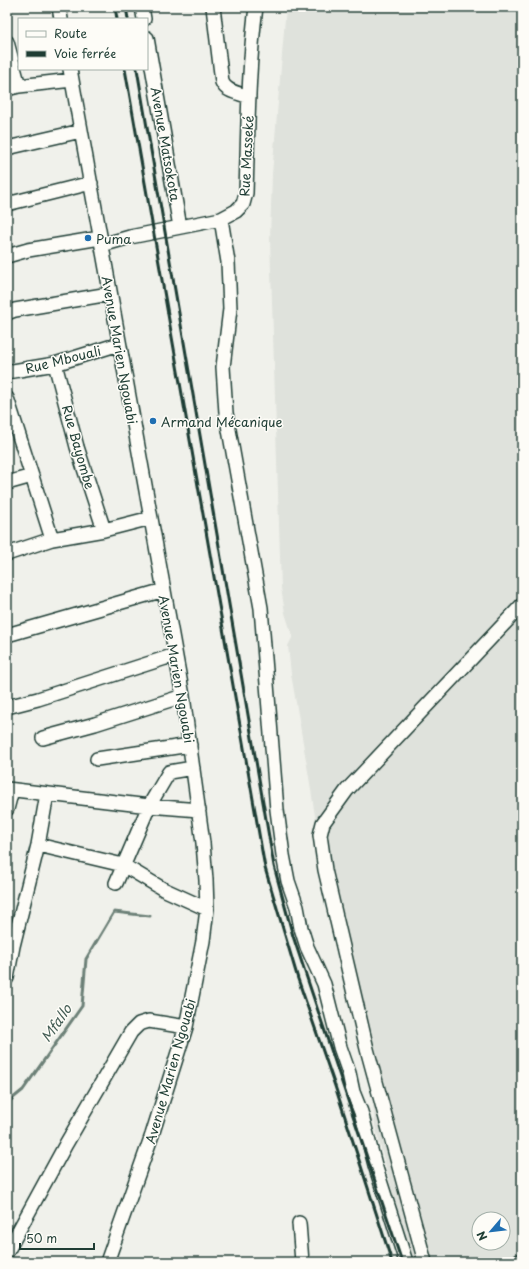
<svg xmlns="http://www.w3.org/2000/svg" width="529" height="1269" viewBox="0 0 529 1269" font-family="'Playpen Sans',sans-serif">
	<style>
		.built { fill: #dfe2dc; fill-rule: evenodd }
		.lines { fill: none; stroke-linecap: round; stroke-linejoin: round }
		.stream { stroke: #6c8077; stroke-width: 3 }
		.minor-casing { stroke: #1f3d34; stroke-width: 16 }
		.minor { stroke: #fdfcf7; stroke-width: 13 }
		.rail { stroke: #1f3d34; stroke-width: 3 }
		.poi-dot { fill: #1f6fb2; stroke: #fdfcf7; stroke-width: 1.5 }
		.labels { text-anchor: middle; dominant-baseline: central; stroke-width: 3; stroke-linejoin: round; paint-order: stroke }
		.street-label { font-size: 13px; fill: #1f3d34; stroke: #fdfcf7 }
		.poi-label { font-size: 13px; fill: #1f3d34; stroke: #fdfcf7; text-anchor: start }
		.water-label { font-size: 14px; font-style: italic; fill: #455e56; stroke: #fdfcf7 }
	</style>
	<rect width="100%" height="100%" fill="#f0f1eb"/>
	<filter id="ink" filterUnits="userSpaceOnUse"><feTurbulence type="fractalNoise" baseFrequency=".025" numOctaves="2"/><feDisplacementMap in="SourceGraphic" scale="8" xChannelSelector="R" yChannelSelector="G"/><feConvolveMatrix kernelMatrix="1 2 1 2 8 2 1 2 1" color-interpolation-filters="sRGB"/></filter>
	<g filter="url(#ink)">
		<path class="built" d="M 286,7 L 522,7 L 522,1262 L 411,1262 L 375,1126 L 372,1095 L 363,1060 L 347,981 L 327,893 L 309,777 L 291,674 L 288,646 L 292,638 L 292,635 L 285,613 L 281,588 L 270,239 L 272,174 ZM 479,1219 L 503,1219 L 503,1243 L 479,1243 Z"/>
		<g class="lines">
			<path class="stream" d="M 7,1103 L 23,1090 L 82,1006 L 86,959 L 114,912 L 150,916"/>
			<g class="minor-casing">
				<path id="minor" d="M 59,7 L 61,19
					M 142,7 L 144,19
					M 213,7 L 222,82 C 226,92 239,93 249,97
					M 147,38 L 180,227
					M 7,42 L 19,86
					M 70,69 L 183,696 L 203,843 L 206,880 L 207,909 L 203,941 L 186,1027 L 152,1135 L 107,1262
					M 7,89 L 19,86 L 72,80
					M 7,148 L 81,131
					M 7,204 L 91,183
					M 221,219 L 228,262 L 230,309 L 223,367 L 226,413 L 261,608 L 277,810 L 283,855 L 288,881 L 297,907 L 301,928 L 307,947 L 324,984 L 340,1047 L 349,1073 L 353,1092 L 361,1112 L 375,1165 L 406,1262
					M 102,245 L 130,237 L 221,219 L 236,211 L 243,204 L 246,193 C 248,131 248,69 256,7
					M 7,256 L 28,250 L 100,238
					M 7,313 L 15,310 L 109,294
					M 55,364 L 77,447 L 104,530
					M 7,372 L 55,364 L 119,344
					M 7,398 L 52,539
					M 7,483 L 32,476
					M 7,554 L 52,539 L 104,530 L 151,518
					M 7,635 L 164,590
					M 7,707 L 38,699 L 175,655
					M 43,738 L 95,724 L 183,696
					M 97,759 L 190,745
					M 7,789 L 149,806 L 199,810
					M 7,809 L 12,790
					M 38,845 L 123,865 L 163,889 L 207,909
					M 116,883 L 149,806 L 169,772 L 193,768
					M 7,978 L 13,946 L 38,845 L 47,794
					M 299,1223 L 302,1262
					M 7,1252 L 66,1144 L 131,1032 L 139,1024 L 149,1021 L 186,1027
					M 425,1262 L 367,1049 L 325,870 L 320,835 L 323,823 L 347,790 L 522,605
					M 518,1262 L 522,1260"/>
			</g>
			<use href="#minor" class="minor"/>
			<path class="rail" d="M 115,7 L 117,19
				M 126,7 L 128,19
				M 125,69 L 265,868 L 298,979 L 335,1086 L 392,1262
				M 137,69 L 274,866 L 293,936 L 402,1262"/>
		</g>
	</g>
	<g class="poi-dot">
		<circle cx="88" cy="238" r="4"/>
		<circle cx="153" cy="421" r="4"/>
	</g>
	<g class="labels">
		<g class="street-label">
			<text transform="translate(166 144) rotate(80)">Avenue Matsokota</text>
			<text transform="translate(246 156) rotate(-87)">Rue Masseké</text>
			<text transform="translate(120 350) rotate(80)">Avenue Marien Ngouabi</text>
			<text transform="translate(63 359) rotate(-14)">Rue Mbouali</text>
			<text transform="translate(79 447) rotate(74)">Rue Bayombe</text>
			<text transform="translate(177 669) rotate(80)">Avenue Marien Ngouabi</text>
			<text transform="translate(170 1071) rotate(-74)">Avenue Marien Ngouabi</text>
		</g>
		<g class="poi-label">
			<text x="96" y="238">Puma</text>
			<text x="161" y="421">Armand Mécanique</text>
		</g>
		<g class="water-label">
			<text transform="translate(56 1023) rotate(-55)">Mfallo</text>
		</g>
	</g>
	<rect width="529" height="1269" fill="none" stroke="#fdfcf7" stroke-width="24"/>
	<rect x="12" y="12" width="505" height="1245" fill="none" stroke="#1f3d34" stroke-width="1.5" filter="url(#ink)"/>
	<rect x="18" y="18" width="130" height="52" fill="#fdfcf7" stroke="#a4b0a9"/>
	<rect x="26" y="31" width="20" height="6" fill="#fdfcf7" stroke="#a4b0a9"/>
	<text x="54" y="38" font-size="12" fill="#1f3d34">Route</text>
	<rect x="26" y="51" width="20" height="6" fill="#1f3d34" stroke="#a4b0a9"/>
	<text x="54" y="58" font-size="12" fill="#1f3d34">Voie ferrée</text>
	<g transform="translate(491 1231) rotate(242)"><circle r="19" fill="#fdfcf7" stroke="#a4b0a9"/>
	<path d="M0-3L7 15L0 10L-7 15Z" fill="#1f6fb2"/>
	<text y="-6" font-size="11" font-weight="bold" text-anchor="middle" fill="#1f3d34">N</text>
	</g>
	<path d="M20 1243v6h74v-6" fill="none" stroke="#1f3d34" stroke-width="2"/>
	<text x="26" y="1243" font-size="12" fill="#1f3d34" stroke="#fdfcf7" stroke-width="3" paint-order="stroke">50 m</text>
</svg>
